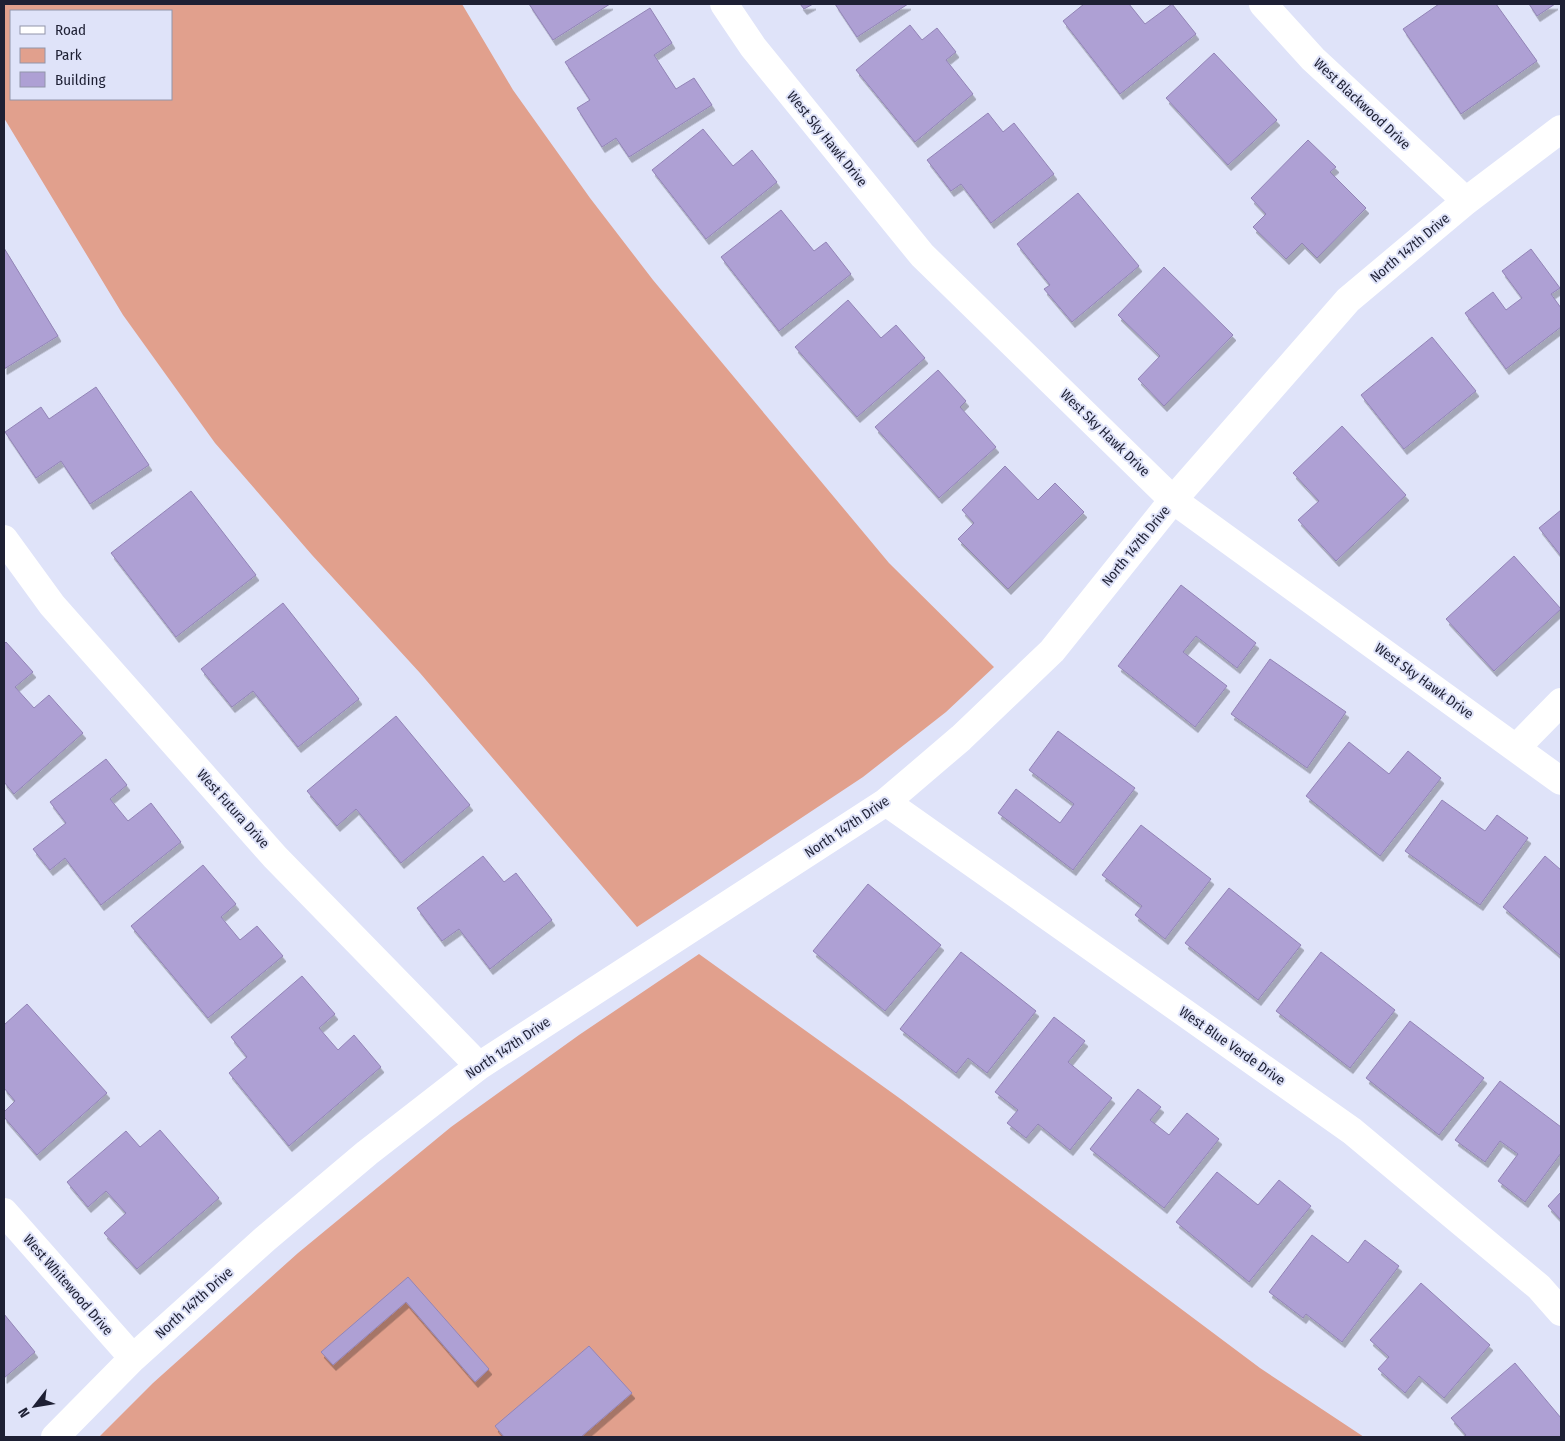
<svg xmlns="http://www.w3.org/2000/svg" width="1565" height="1441" viewBox="0 0 1565 1441" font-family="'Fira Sans Condensed',sans-serif">
	<style>
		.green { fill: #e1a08d; fill-rule: evenodd }
		.building { fill: #aea0d4; stroke: #9284b6; filter: url(#shadow) }
		.lines { fill: none; stroke-linecap: round; stroke-linejoin: round }
		.minor { stroke: #fff; stroke-width: 28 }
		.labels { text-anchor: middle; dominant-baseline: central; stroke-width: 4; stroke-linejoin: round; paint-order: stroke }
		.street-label { font-size: 14px; fill: #1e2034; stroke: #dfe3f9 }
	</style>
	<defs>
		<filter id="shadow"><feDropShadow dx="3" dy="5.5" stdDeviation="0" flood-color="#0004"/></filter>
	</defs>
	<rect width="100%" height="100%" fill="#dfe3f9"/>
	<path class="green" d="M 4,4 L 462,4 L 513,90 L 590,198 L 653,280 L 889,563 L 994,667 L 946,712 L 863,777 L 637,927 L 420,673 L 312,555 L 215,443 L 123,315 L 4,118 ZM 11,11 L 171,11 L 171,99 L 11,99 Z
		M 699,954 L 902,1100 L 1260,1368 L 1364,1437 L 99,1437 L 153,1383 L 298,1253 L 451,1127 L 579,1035 Z"/>
	<path class="building" d="M 529,4 L 610,4 L 553,40 Z
		M 800,4 L 813,4 L 804,9 Z
		M 835,4 L 908,4 L 857,37 Z
		M 1084,4 L 1129,4 L 1145,24 L 1172,4 L 1196,34 L 1120,94 L 1063,21 Z
		M 1439,4 L 1496,4 L 1537,61 L 1461,114 L 1403,29 Z
		M 1529,4 L 1555,4 L 1537,16 Z
		M 650,8 L 672,43 L 654,55 L 676,89 L 694,78 L 712,105 L 629,157 L 616,138 L 602,147 L 577,108 L 590,100 L 565,62 Z
		M 910,25 L 922,40 L 937,28 L 956,52 L 946,60 L 973,94 L 915,142 L 856,70 Z
		M 1214,53 L 1277,120 L 1228,165 L 1166,98 Z
		M 988,113 L 1003,132 L 1014,123 L 1054,174 L 991,223 L 961,184 L 951,191 L 927,160 Z
		M 703,129 L 733,166 L 752,150 L 777,182 L 706,239 L 652,170 Z
		M 1308,140 L 1336,167 L 1330,172 L 1366,208 L 1317,258 L 1302,243 L 1286,259 L 1253,227 L 1266,214 L 1251,198 Z
		M 1078,193 L 1139,266 L 1072,322 L 1044,289 L 1050,285 L 1017,244 Z
		M 781,210 L 814,251 L 826,242 L 851,274 L 779,331 L 721,257 Z
		M 4,248 L 58,336 L 4,369 Z
		M 1531,249 L 1560,288 L 1551,294 L 1561,308 L 1561,327 L 1506,369 L 1465,313 L 1493,292 L 1506,310 L 1522,298 L 1502,271 Z
		M 1164,267 L 1233,335 L 1164,406 L 1138,379 L 1160,356 L 1118,315 Z
		M 848,300 L 881,338 L 896,325 L 925,358 L 857,417 L 795,347 Z
		M 1432,337 L 1476,391 L 1404,449 L 1361,395 Z
		M 938,370 L 966,401 L 960,407 L 996,447 L 939,498 L 875,427 Z
		M 96,387 L 149,465 L 90,504 L 61,461 L 36,478 L 5,432 L 41,407 L 49,419 Z
		M 1342,426 L 1406,495 L 1336,561 L 1298,520 L 1319,501 L 1293,473 Z
		M 1005,466 L 1038,500 L 1055,483 L 1084,512 L 1008,589 L 958,539 L 974,523 L 962,510 Z
		M 191,491 L 256,575 L 176,637 L 111,553 Z
		M 1561,510 L 1561,556 L 1539,528 Z
		M 1514,556 L 1561,609 L 1494,671 L 1446,619 Z
		M 1181,585 L 1256,643 L 1237,668 L 1196,636 L 1183,652 L 1227,686 L 1195,727 L 1118,666 Z
		M 283,603 L 359,699 L 298,747 L 253,691 L 232,707 L 201,669 Z
		M 6,642 L 33,672 L 15,687 L 34,708 L 49,695 L 83,733 L 14,794 L 4,782 L 4,644 Z
		M 1270,659 L 1346,712 L 1307,768 L 1231,714 Z
		M 396,716 L 470,805 L 401,863 L 356,809 L 337,826 L 307,791 Z
		M 1058,731 L 1135,788 L 1073,870 L 998,813 L 1016,789 L 1060,823 L 1074,804 L 1029,770 Z
		M 1349,742 L 1389,774 L 1408,751 L 1441,778 L 1380,856 L 1306,796 Z
		M 106,759 L 127,785 L 110,799 L 128,821 L 151,803 L 181,842 L 101,905 L 65,858 L 50,870 L 33,849 L 66,823 L 50,802 Z
		M 1442,800 L 1485,831 L 1497,815 L 1528,838 L 1480,905 L 1405,851 Z
		M 1141,825 L 1211,879 L 1165,939 L 1135,915 L 1142,906 L 1102,875 Z
		M 483,856 L 504,882 L 516,873 L 552,920 L 490,969 L 459,929 L 442,941 L 417,908 Z
		M 1545,856 L 1561,870 L 1561,956 L 1503,907 Z
		M 203,865 L 236,904 L 221,917 L 240,940 L 257,926 L 283,956 L 208,1018 L 131,926 Z
		M 868,884 L 941,945 L 885,1011 L 813,951 Z
		M 1229,888 L 1301,945 L 1258,1000 L 1185,943 Z
		M 961,952 L 1036,1011 L 987,1073 L 968,1058 L 956,1073 L 900,1029 Z
		M 1321,952 L 1395,1010 L 1350,1068 L 1276,1011 Z
		M 302,976 L 335,1014 L 319,1028 L 338,1050 L 354,1035 L 381,1067 L 289,1146 L 229,1073 L 247,1057 L 231,1037 Z
		M 27,1004 L 107,1093 L 37,1155 L 4,1117 L 4,1112 L 15,1101 L 4,1088 L 4,1025 Z
		M 1054,1017 L 1085,1041 L 1068,1062 L 1112,1098 L 1070,1150 L 1038,1124 L 1026,1138 L 1007,1123 L 1018,1110 L 995,1092 Z
		M 1410,1021 L 1484,1078 L 1439,1135 L 1366,1078 Z
		M 1500,1081 L 1561,1127 L 1561,1153 L 1525,1202 L 1498,1181 L 1518,1154 L 1500,1141 L 1485,1162 L 1455,1140 Z
		M 1138,1089 L 1161,1107 L 1150,1120 L 1169,1135 L 1187,1113 L 1219,1139 L 1164,1208 L 1090,1149 Z
		M 160,1130 L 219,1198 L 137,1269 L 104,1233 L 126,1213 L 106,1191 L 88,1207 L 67,1182 L 126,1131 L 140,1147 Z
		M 1217,1172 L 1258,1205 L 1279,1180 L 1311,1206 L 1249,1282 L 1176,1222 Z
		M 1561,1192 L 1561,1220 L 1548,1206 Z
		M 1312,1235 L 1348,1263 L 1365,1240 L 1399,1266 L 1342,1342 L 1306,1314 L 1303,1318 L 1269,1292 Z
		M 408,1277 L 489,1369 L 475,1382 L 406,1302 L 333,1365 L 321,1352 Z
		M 1421,1283 L 1490,1345 L 1444,1398 L 1419,1376 L 1405,1393 L 1378,1369 L 1389,1357 L 1370,1340 Z
		M 4,1314 L 35,1352 L 4,1378 Z
		M 589,1346 L 632,1393 L 581,1437 L 504,1437 L 495,1426 Z
		M 1515,1363 L 1561,1418 L 1561,1437 L 1463,1437 L 1466,1435 L 1451,1418 Z"/>
	<g class="lines">
		<path class="minor" d="M 724,4 L 753,47 L 922,255 L 1173,500 L 1561,781
			M 1263,4 L 1313,59 L 1466,201
			M 4,539 L 52,605 L 275,857 L 479,1066
			M 1517,747 L 1561,702
			M 886,802 L 1352,1131 L 1539,1287 L 1561,1312
			M 4,1212 L 133,1358
			M 55,1437 L 133,1358 L 265,1239 L 367,1153 L 479,1066 L 886,802 L 961,738 L 1052,651 L 1173,500 L 1348,300 L 1466,201 L 1561,129"/>
	</g>
	<g class="labels">
		<g class="street-label">
			<text transform="translate(1362 104) rotate(43)">West Blackwood Drive</text>
			<text transform="translate(827 139) rotate(51)">West Sky Hawk Drive</text>
			<text transform="translate(1410 248) rotate(-40)">North 147th Drive</text>
			<text transform="translate(1105 433) rotate(44)">West Sky Hawk Drive</text>
			<text transform="translate(1136 546) rotate(-51)">North 147th Drive</text>
			<text transform="translate(1424 681) rotate(36)">West Sky Hawk Drive</text>
			<text transform="translate(233 809) rotate(48)">West Futura Drive</text>
			<text transform="translate(847 827) rotate(-34)">North 147th Drive</text>
			<text transform="translate(1232 1046) rotate(35)">West Blue Verde Drive</text>
			<text transform="translate(508 1048) rotate(-34)">North 147th Drive</text>
			<text transform="translate(68 1285) rotate(49)">West Whitewood Drive</text>
			<text transform="translate(194 1303) rotate(-42)">North 147th Drive</text>
		</g>
	</g>
	<rect width="1565" height="1441" fill="none" stroke="#1e2034" stroke-width="10"/>
	<rect x="10" y="10" width="162" height="90" fill="#dfe3f9" stroke="#9295aa"/>
	<rect x="20" y="26" width="25" height="8" fill="#ffffff" stroke="#9295aa"/>
	<text x="55" y="35" font-size="15" fill="#1e2034">Road</text>
	<rect x="20" y="48" width="25" height="15" fill="#e1a08d" stroke="#9295aa"/>
	<text x="55" y="60" font-size="15" fill="#1e2034">Park</text>
	<rect x="20" y="72" width="25" height="15" fill="#aea0d4" stroke="#9295aa"/>
	<text x="55" y="85" font-size="15" fill="#1e2034">Building</text>
	<g transform="translate(35 1406) rotate(239)" stroke="#dfe3f9" stroke-width="4" paint-order="stroke">
	<path d="M0-4L9 19L0 12L-9 19Z" fill="#1e2034"/>
	<text y="-8" font-size="14" font-weight="bold" text-anchor="middle" fill="#1e2034">N</text>
	</g>
</svg>
